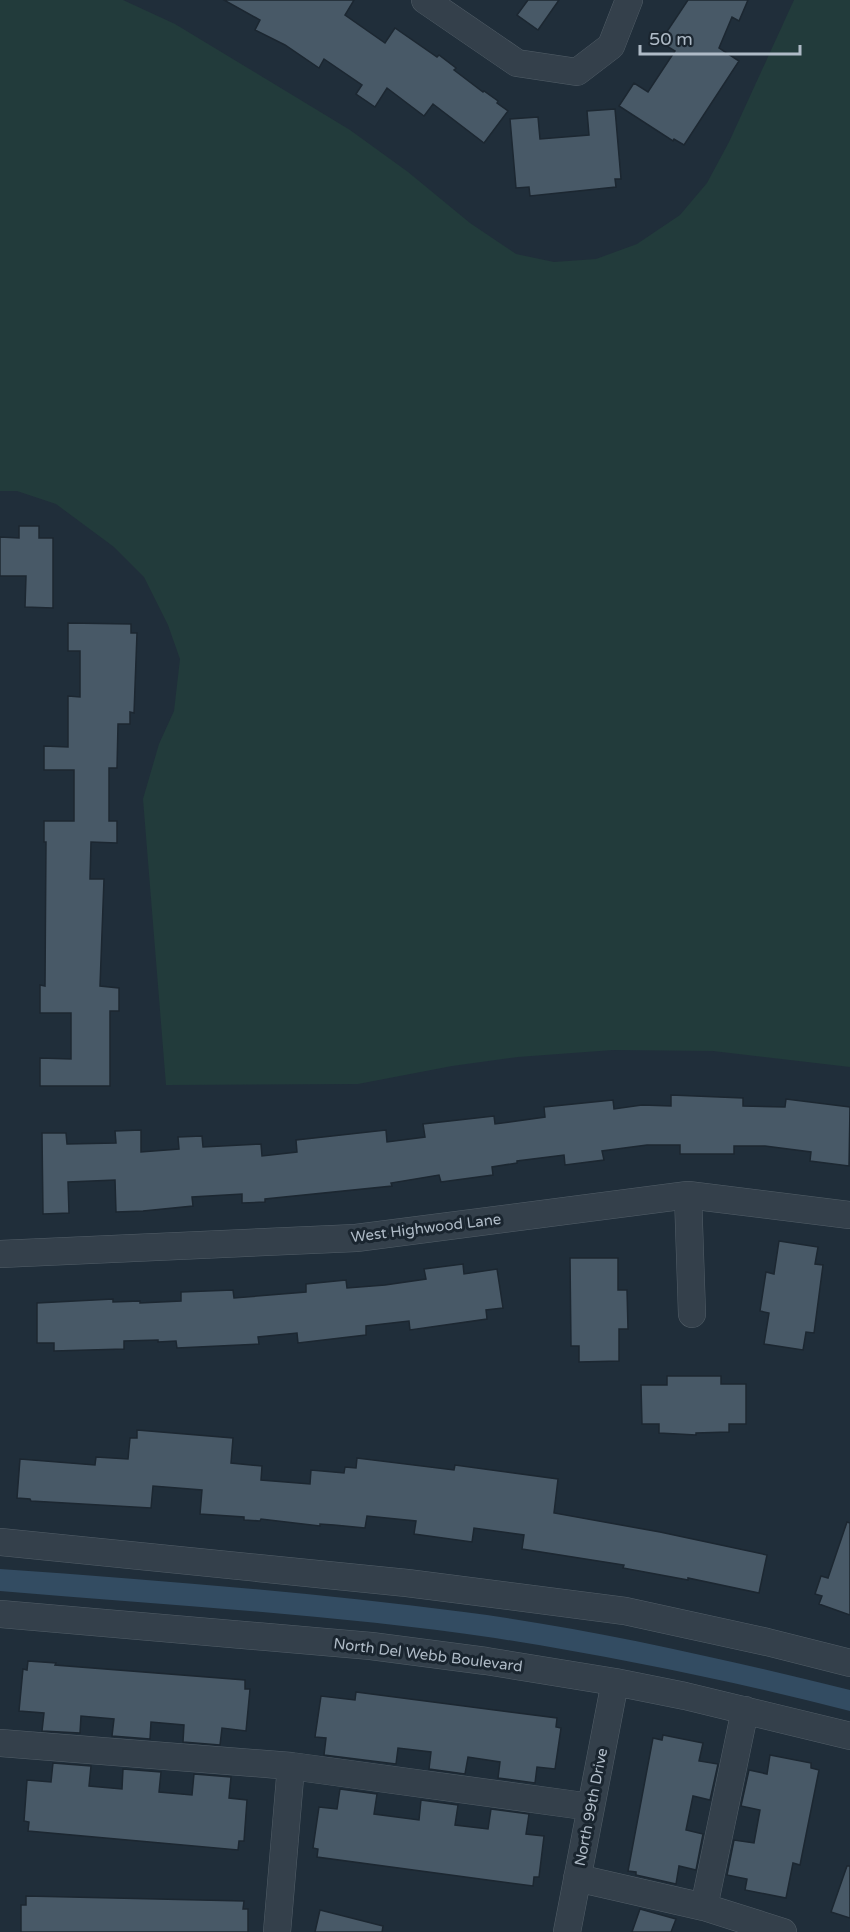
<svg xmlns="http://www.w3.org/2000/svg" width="850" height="1932" viewBox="0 0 850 1932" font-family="'Varela Round',sans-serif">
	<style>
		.green { fill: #223b3b }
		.water { fill: #334c62 }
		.building { fill: #485967; stroke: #1c2731; stroke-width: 1.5 }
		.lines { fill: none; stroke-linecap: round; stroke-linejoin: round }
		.minor-casing { stroke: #525e68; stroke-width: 28 }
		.minor { stroke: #34404b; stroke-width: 27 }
		.labels { text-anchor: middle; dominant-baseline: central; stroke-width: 6; stroke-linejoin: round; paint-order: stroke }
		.street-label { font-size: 15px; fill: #afbbc7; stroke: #1a252f }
	</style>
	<rect width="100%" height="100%" fill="#202e3a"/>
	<path class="green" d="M 0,0 L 123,0 L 175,24 L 350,130 L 408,172 L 470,223 L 516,254 L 554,262 L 596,259 L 637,244 L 680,215 L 707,183 L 729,142 L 794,0 L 850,0 L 850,1067 L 713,1051 L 613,1050 L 518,1057 L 452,1066 L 358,1084 L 166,1085 L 143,799 L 159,744 L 174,711 L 180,659 L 168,625 L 144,577 L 114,547 L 56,504 L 17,491 L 0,491 Z"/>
	<path class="water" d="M 0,1569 C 155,1580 310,1592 464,1612 C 595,1629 723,1659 850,1690 L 850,1711 C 733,1681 615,1657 495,1638 C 332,1614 165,1605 0,1591 Z"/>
	<path class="building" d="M 224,0 L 354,0 L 345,15 L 385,43 L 395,28 L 437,57 L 439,55 L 456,68 L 454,70 L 483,92 L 484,91 L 498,101 L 497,103 L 508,111 L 484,143 L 433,104 L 424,116 L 387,88 L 375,107 L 356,94 L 362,85 L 324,59 L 319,68 L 285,45 L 255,30 L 260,20 Z
		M 528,0 L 559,0 L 538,30 L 517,15 Z
		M 688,0 L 748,0 L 739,21 L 732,17 L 719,48 L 739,61 L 684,145 L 674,139 L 673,141 L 619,106 L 634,83 L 648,92 L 675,51 L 660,42 Z
		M 615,109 L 621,179 L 615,179 L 616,187 L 530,196 L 529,187 L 516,188 L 510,119 L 538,117 L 540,139 L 589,135 L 587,111 Z
		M 19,526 L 39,526 L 39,538 L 53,538 L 53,608 L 25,607 L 26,576 L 0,576 L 0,537 L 19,538 Z
		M 68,623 L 131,624 L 131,633 L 137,633 L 134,713 L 130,712 L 130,724 L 118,724 L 117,768 L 109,768 L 109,821 L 117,821 L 117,843 L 91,842 L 90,879 L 104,879 L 100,986 L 119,988 L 119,1011 L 110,1011 L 110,1086 L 40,1086 L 40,1058 L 71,1059 L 71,1013 L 40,1013 L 40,985 L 45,986 L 46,842 L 44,842 L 44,821 L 74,821 L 74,770 L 44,770 L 44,746 L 68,747 L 68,696 L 80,697 L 80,651 L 68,651 Z
		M 671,1095 L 743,1098 L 743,1106 L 785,1107 L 786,1099 L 850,1107 L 849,1166 L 810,1161 L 811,1152 L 765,1146 L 734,1146 L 734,1154 L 680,1154 L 680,1145 L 647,1145 L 602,1151 L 604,1160 L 565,1165 L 564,1155 L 517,1161 L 517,1163 L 492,1167 L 493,1175 L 441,1182 L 439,1175 L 391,1183 L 392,1186 L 265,1199 L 265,1202 L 242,1203 L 242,1194 L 192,1197 L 193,1206 L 143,1211 L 116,1212 L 115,1180 L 68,1182 L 69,1213 L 43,1214 L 42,1133 L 66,1133 L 67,1144 L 116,1143 L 115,1131 L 141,1130 L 141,1152 L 179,1149 L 178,1137 L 202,1136 L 203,1147 L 261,1144 L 262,1156 L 297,1152 L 296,1140 L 386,1130 L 387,1142 L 425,1137 L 423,1124 L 494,1116 L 495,1124 L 545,1117 L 544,1107 L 613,1100 L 614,1109 L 642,1105 L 671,1106 Z
		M 779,1241 L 818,1247 L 815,1264 L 823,1265 L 814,1333 L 806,1332 L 803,1350 L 764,1344 L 769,1313 L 760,1311 L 766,1272 L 774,1274 Z
		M 570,1258 L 618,1258 L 618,1290 L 627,1290 L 628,1329 L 619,1329 L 619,1361 L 579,1362 L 579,1346 L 571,1346 Z
		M 463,1264 L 464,1274 L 497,1269 L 503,1308 L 486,1310 L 487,1319 L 410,1330 L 409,1321 L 366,1326 L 366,1335 L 298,1343 L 297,1333 L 258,1337 L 259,1344 L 177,1348 L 176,1341 L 158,1342 L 158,1340 L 124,1341 L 124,1349 L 54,1351 L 54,1343 L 37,1343 L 37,1303 L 113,1299 L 113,1302 L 140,1301 L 140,1303 L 181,1301 L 181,1292 L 233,1290 L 234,1298 L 306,1292 L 306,1284 L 346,1280 L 347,1288 L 385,1285 L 426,1279 L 424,1269 Z
		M 667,1376 L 721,1376 L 721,1384 L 746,1384 L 746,1424 L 729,1424 L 729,1432 L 696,1433 L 696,1435 L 659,1433 L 659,1424 L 642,1424 L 641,1385 L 667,1385 Z
		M 137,1430 L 233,1438 L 231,1463 L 262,1466 L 261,1480 L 310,1484 L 311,1470 L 344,1473 L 345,1467 L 356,1468 L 357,1458 L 454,1470 L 455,1465 L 558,1479 L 554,1513 L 660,1532 L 767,1555 L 759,1593 L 688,1578 L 688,1580 L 623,1568 L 624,1565 L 522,1549 L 524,1535 L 474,1528 L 472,1542 L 414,1534 L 416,1521 L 367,1516 L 365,1528 L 334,1525 L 320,1524 L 320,1526 L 261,1519 L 260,1521 L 244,1520 L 244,1517 L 200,1514 L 202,1490 L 153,1486 L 151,1508 L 31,1501 L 30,1499 L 17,1498 L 20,1459 L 95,1465 L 96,1457 L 128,1459 L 130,1438 L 137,1438 Z
		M 847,1522 L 850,1523 L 850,1615 L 819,1604 L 822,1596 L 815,1594 L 821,1576 L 828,1578 Z
		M 28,1661 L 56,1663 L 55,1665 L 245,1680 L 245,1689 L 250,1689 L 246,1731 L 222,1728 L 220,1745 L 183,1742 L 184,1725 L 151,1722 L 150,1739 L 112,1736 L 114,1719 L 81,1716 L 80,1733 L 42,1731 L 44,1713 L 19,1711 L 23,1669 L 27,1670 Z
		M 356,1692 L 557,1718 L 556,1727 L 561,1728 L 555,1769 L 537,1767 L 535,1783 L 498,1778 L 500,1762 L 468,1757 L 465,1774 L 429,1769 L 431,1752 L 398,1748 L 396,1764 L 324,1755 L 326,1738 L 315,1737 L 321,1696 L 355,1700 Z
		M 663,1735 L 703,1743 L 699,1761 L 718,1764 L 710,1800 L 693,1796 L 686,1830 L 703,1834 L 696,1870 L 679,1866 L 676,1884 L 636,1875 L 636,1872 L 628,1871 L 653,1738 L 662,1740 Z
		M 770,1755 L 811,1763 L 811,1768 L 819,1770 L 800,1865 L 793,1863 L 786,1898 L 745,1890 L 747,1879 L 727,1875 L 734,1840 L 754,1843 L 760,1810 L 741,1806 L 749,1770 L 767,1774 Z
		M 53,1763 L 91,1766 L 89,1786 L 122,1789 L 123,1769 L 161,1772 L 159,1792 L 192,1795 L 194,1774 L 231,1777 L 229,1798 L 247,1800 L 244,1841 L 239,1841 L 238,1850 L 28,1831 L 29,1822 L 24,1821 L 27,1780 L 51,1782 Z
		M 340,1789 L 377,1794 L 374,1814 L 419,1820 L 421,1800 L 458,1805 L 455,1825 L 488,1829 L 491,1809 L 529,1814 L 526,1834 L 544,1836 L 539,1877 L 534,1877 L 533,1886 L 317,1857 L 318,1849 L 313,1848 L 319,1807 L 337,1809 Z
		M 847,1866 L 850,1866 L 850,1918 L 831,1912 Z
		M 26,1896 L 244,1901 L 243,1909 L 248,1909 L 248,1932 L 21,1932 L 21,1905 L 26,1905 Z
		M 640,1909 L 676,1919 L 671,1932 L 632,1932 Z
		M 320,1910 L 383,1926 L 382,1932 L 315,1932 Z"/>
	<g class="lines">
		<g class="minor-casing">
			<path id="minor" d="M 425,0 L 517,63 L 577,72 L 611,46 L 629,0
				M 688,1195 L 692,1314
				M 0,1254 L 356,1238 L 688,1195 L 850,1215
				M 0,1542 L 407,1583 L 625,1611 L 767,1642 L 850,1663
				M 0,1614 L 371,1646 L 486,1661 L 615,1682 L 685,1696 L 850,1736
				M 0,1743 L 291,1766 L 591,1807
				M 577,1878 L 704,1907 L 783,1932
				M 704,1907 L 745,1710
				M 277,1932 L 291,1766
				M 567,1932 L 615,1682"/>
		</g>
		<use href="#minor" class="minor"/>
	</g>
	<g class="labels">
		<g class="street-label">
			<text transform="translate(426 1228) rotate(-7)">West Highwood Lane</text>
			<text transform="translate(428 1655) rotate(7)">North Del Webb Boulevard</text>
			<text transform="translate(591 1807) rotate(-79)">North 99th Drive</text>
		</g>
	</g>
	<path d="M640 45v9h160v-9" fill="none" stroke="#afbbc7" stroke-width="3"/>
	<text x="649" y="45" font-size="18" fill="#afbbc7" stroke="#1a252f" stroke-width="4.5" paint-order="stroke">50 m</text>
</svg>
